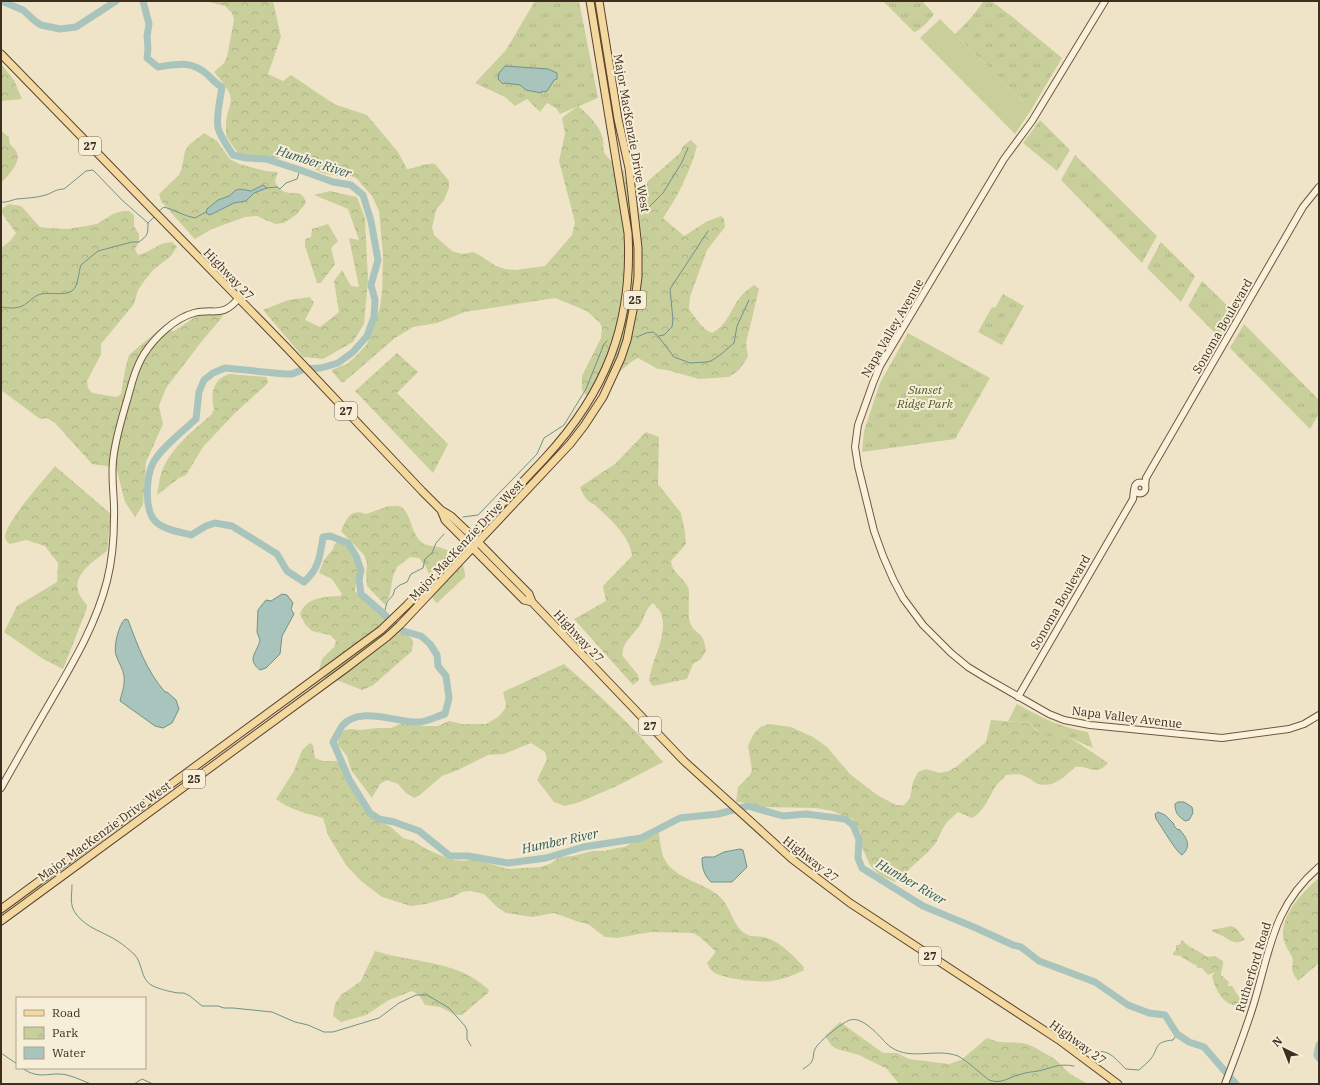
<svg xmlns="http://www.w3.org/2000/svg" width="1320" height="1085" viewBox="0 0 1320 1085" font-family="'IBM Plex Serif',serif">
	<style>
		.grass { fill: #c9cf9b }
		.forest { fill: url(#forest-crowns); fill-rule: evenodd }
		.park { fill: url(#park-tufts) }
		.water { fill: #a9c4bc; stroke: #6f938a }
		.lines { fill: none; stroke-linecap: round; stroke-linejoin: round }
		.stream { stroke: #6f938a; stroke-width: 1 }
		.river { stroke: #a9c4bc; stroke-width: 7 }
		.secondary-casing { stroke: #6f573f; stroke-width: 8 }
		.primary-casing { stroke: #5b4430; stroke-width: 9 }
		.secondary { stroke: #faf1dc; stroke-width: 6 }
		.primary { stroke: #f3d9a0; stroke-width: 7 }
		.labels { text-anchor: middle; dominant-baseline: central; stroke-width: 4; stroke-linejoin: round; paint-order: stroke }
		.shield { fill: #f7eed8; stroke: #756857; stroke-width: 1 }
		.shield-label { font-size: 11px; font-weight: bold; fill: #3d2e20 }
		.street-label { font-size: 12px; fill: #3d2e20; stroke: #f7eed8 }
		.park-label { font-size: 12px; font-style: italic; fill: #4d5a26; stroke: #f7eed8 }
		.water-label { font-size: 13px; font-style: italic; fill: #2f5d5a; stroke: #f7eed8 }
	</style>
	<defs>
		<pattern id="forest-crowns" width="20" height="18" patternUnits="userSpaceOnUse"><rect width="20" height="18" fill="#c9cf9b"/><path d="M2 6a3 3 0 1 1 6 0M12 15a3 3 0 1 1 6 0" fill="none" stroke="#aeb285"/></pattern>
		<pattern id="park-tufts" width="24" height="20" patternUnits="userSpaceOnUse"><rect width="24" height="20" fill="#c9cf9b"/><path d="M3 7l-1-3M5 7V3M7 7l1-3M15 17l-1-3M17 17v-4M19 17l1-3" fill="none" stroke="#aeb285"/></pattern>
	</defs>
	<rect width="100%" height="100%" fill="#f0e4c8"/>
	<path class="grass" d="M 940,19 L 1031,110 L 1015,134 L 920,38 Z"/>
	<path class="forest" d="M 205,1 L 273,1 L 281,37 L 268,74 L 283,81 L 291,75 L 334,104 L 367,115 L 398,152 L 407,169 C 417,168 425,163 435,164 L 449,181 L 449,188 L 444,200 L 436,210 L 432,228 L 434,235 L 452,251 L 462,254 L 473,252 L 479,255 L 496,266 L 505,269 L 515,270 L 545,266 L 572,235 L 575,222 L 559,161 L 565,134 L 562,118 L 578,106 C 588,114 600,126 603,139 C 604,144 602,148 605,154 C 610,161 618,166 624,171 L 625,179 L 630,188 L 638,192 L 643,190 L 648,181 L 680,153 L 683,146 L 691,140 L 697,146 C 690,172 678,196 663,218 L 684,236 L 706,222 L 721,216 L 724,219 L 725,227 L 707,250 L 690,297 L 689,309 C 695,317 702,329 712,333 C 730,323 730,308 742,295 C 745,291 750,288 754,285 L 759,289 L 746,343 L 748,357 L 739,370 L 729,377 L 699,379 L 667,370 L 658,369 L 638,358 L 631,362 L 618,373 C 604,369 597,385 590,395 L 586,395 L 582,390 L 582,376 L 601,338 L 602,328 L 600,323 L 587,311 L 555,298 L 465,312 L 437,323 L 413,327 L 395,338 L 344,382 L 341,382 L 331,370 L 347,364 L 359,353 L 367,344 L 380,307 L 382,292 L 383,255 L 379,211 L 372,196 L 356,178 L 346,174 L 338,176 L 325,174 L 290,158 L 260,159 L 244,156 L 237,152 L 226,136 L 226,120 L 231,101 L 230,94 L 224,84 L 214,72 L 224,63 L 227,57 L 234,20 L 232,13 L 225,6 Z
		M 1,66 L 3,66 L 14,80 L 22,99 L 1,101 Z
		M 1,131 L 9,137 C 9,148 14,145 17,153 C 21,163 7,177 1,183 Z
		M 204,133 L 217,141 L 230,159 L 239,164 L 266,171 L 278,172 L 275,181 C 276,184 278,187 280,189 C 290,198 302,186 306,203 L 297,214 L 284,223 L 275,224 L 257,216 L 245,217 L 212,229 L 195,239 L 191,235 L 161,201 L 159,194 L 179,175 L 182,168 L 185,151 L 189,145 ZM 263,185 L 266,188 L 254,193 L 246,201 L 234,203 L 210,215 L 218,200 L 229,196 L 240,189 L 251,191 Z
		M 330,191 L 357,197 L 365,218 L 368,280 L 364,324 L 353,342 L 323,359 L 303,357 L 263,310 L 288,300 L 310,297 L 314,303 L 305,320 L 320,327 L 339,312 L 334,281 L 342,270 L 351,286 L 359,287 L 349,238 L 359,240 L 348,209 L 314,195 Z
		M 9,204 L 21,206 L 40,227 L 48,228 L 68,229 L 97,224 L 113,214 L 123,211 L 129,211 L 134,215 L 134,226 L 139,234 L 139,242 L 135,249 L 138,255 C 151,252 159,242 172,242 L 177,247 L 171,256 L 153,270 L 145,280 L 138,290 L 134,304 L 101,344 L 101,354 L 98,360 L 87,381 L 88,388 L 92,393 L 117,397 L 121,394 L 125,370 L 129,355 L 161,328 L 174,331 L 197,316 L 204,313 L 223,315 L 220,320 L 202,341 L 166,388 L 159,406 L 163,424 L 146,462 L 143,505 L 135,517 L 125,502 L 117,471 L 113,467 L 92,464 L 55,423 L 47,418 L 40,419 L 1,390 L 1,248 L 10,241 L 16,233 L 1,212 L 3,208 Z
		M 328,224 L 338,241 L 331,248 L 335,264 L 321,283 L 317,283 L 305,246 L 305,239 L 311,237 L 312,229 Z
		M 397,353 L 418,372 L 397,393 L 448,444 L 433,473 L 355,391 Z
		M 229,374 L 266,377 L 268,381 L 267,384 L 235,413 L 203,447 L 186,475 L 179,478 L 157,495 C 159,487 159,478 162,471 C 172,446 193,431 212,414 L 214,409 C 210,394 213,379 229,374 Z
		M 646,432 L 659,437 L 658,484 L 681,513 L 685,532 L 686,544 L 671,561 C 672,573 683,577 688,587 C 691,596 686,614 691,625 C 693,631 701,633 703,639 C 705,642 705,647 706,651 L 701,659 L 693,664 L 687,679 L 653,686 L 649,681 C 651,659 669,636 661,613 C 660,610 656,606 653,603 C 645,609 645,617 640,625 C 633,636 623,641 622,655 L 638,675 L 639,680 L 633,685 L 574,619 L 606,601 L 603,586 L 632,556 C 630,535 609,519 595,505 C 587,502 583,495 580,487 L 615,464 Z
		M 55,466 L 111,514 L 107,551 C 87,566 64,581 87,605 L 87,608 L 63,669 L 43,659 L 4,632 L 17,606 L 57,582 L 58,563 L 45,546 L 26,540 L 10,544 C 7,542 5,540 5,536 C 8,519 43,481 55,466 Z
		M 389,506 C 393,506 398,505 401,507 C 412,513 410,535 424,544 C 429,546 434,546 439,547 C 453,551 466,562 465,577 L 437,603 C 427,595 431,583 428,572 C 427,567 422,562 419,558 L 410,557 L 397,567 L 393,576 L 390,594 L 385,605 L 367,586 L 366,575 L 367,563 L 364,555 L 341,531 C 347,518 350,508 366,514 Z
		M 337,542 L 342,542 C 353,552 359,563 357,579 C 356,583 355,587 355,591 L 361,597 L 369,600 L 389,620 L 392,626 L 391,633 L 408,634 L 413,641 L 412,651 L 372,686 L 362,690 L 334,679 L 327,680 L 319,670 L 322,659 L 334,647 L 336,641 L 330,635 L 312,631 L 305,624 L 300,614 C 306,597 324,597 340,596 L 342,594 L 332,579 L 319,573 L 324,560 L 333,549 L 334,545 Z
		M 564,664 C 600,695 632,726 663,762 L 619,785 L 580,802 L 565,806 L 554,802 L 537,780 L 547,759 L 545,752 L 531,743 L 504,754 L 488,755 L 458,770 L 442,776 L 420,795 L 414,798 L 406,793 L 398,784 L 387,780 L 380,784 L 372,798 L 351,770 L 347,756 L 338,745 L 339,736 L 344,730 L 351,729 L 360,730 L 377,728 L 391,728 L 402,723 L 423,726 L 438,726 L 449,721 L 462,724 L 486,724 L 498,717 L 505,709 L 506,704 L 503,692 Z
		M 991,720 L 1030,723 L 1037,731 L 1058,738 L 1068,737 L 1077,742 L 1108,763 C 1097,777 1088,765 1075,767 C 1064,777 1054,788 1038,784 C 1035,783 1032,780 1030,779 C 1021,773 1016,774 1006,775 C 1003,779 998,783 995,787 C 989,798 983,812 972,818 L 958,812 L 947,822 L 943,828 L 936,843 L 928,852 L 895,882 L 881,876 L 873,869 L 869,863 L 861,845 L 861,832 L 852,819 L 832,811 L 816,808 L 761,807 L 748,803 L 736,802 L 738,787 L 750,775 L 752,770 L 748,746 L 753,735 L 760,727 L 769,724 L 791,727 L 813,737 L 827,747 L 850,774 L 877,795 L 896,805 L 904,805 L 910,798 L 913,782 L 918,772 L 926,769 L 940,773 L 949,771 L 956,767 L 986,742 Z
		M 310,743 L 313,745 L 315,758 L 323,761 L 337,761 L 348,777 L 352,787 L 379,821 L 391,827 L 403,838 L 414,841 L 426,849 L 452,860 L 464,861 L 474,859 L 508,869 L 540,867 L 550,864 L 559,857 L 573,856 L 592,851 L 604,851 L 617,848 L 625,847 L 631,843 L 659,833 C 660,840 661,854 665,860 C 675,879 706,883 720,897 C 731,907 733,927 746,934 C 752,938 761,935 767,938 C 782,943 793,956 803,966 L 804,970 C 795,975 783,979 772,981 C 760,983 721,979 712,971 C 710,969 708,965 707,963 L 715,953 L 715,951 L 700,937 L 693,933 L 651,932 L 617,938 L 605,937 L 588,924 L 579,922 L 554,913 L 532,917 L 506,913 L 497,907 L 484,894 L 470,891 L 462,892 L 453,897 L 425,904 L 411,906 L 382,897 L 361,881 L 346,865 L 328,835 L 323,818 C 306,813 290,810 276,799 L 294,771 L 302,750 Z
		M 1319,878 L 1319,963 L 1298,981 C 1296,978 1294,975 1293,973 C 1291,968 1294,962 1292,957 C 1288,949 1283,943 1283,934 C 1282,914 1304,890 1319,878 Z
		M 1231,926 C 1239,928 1239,934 1245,939 C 1238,945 1232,942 1226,938 C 1222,935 1217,934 1213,932 L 1212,930 Z
		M 1182,940 C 1190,949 1199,950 1207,957 L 1215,956 L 1223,961 C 1224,966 1221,970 1221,975 L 1229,982 L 1228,986 L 1232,986 L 1241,1000 L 1240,1005 C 1224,1008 1215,989 1212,976 L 1215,972 L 1208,975 L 1202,968 L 1198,968 L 1196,965 L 1193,964 L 1180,956 L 1173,955 L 1173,953 L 1176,950 L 1176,945 L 1179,945 Z
		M 375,951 C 414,963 458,960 489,990 L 488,993 L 462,1015 L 456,1015 L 440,1007 L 425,1005 L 419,995 L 412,991 L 389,1000 L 366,1015 L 341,1022 L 333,1016 L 335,1004 L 341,995 L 361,981 Z
		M 840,1022 L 883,1053 L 897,1053 L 909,1059 L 949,1064 L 961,1060 L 987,1038 L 999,1042 L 1023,1043 L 1032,1046 L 1055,1059 L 1070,1074 L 1088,1084 L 899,1084 L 887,1069 L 859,1055 L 837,1049 L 832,1046 L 825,1036 Z"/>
	<path class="park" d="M 535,1 L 579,1 L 598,98 L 560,114 L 556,108 L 547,103 L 540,112 L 527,99 L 515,106 L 505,97 L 475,83 L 506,50 Z
		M 883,1 L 922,1 L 934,14 C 930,20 921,30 914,32 Z
		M 984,1 L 991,1 L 1010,15 L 1062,58 L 1031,110 L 955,34 L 970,19 Z
		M 1040,120 L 1070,150 L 1057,171 L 1023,143 Z
		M 1075,155 L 1157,236 L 1142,263 L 1061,180 Z
		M 1161,242 L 1195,276 L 1181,302 L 1147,268 Z
		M 1202,281 L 1236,314 L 1221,339 L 1188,306 Z
		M 1003,294 L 1024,306 L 1002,345 L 978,332 L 992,307 L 995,308 Z
		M 1244,324 L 1319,400 L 1319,414 L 1310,429 L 1230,348 Z
		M 908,333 L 990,378 L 955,439 L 862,452 L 864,431 L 880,383 Z
		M 1017,704 C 1040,717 1062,728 1088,732 L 1093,748 L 1068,737 L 1058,738 L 1041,734 L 1030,723 L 1008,721 Z"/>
	<path class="water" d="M 505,66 L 548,69 L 557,73 L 557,79 L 554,80 L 547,91 L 544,92 L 542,91 L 541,93 L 526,90 L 520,85 L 505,83 L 503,84 L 498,79 L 499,73 Z
		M 263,185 L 267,188 L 254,193 L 246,201 L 234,203 L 210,215 L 206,213 L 207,209 L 218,200 L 229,196 L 236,190 L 240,189 L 251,191 Z
		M 282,594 L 287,595 L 293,603 L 291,609 L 294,614 L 282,636 L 280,654 L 266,668 L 260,670 C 246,659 257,653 260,640 L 257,632 L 258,610 L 266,600 L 271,601 Z
		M 125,619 L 128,620 C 138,646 146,670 165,692 L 167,692 L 176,700 L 179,709 L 172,723 L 163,728 L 155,726 L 120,701 C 122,691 125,687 124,676 C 123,668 118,662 116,655 C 113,647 119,624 125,619 Z
		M 1178,802 L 1184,802 L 1192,807 L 1193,813 L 1189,820 L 1185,821 C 1178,816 1175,813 1175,804 Z
		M 1158,812 L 1165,815 L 1174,824 L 1174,826 L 1178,830 L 1179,829 C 1187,838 1192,846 1182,855 C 1176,852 1162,827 1156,819 L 1155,814 Z
		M 740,849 L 743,850 L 747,867 L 732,882 L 711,882 C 704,875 702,868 702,858 L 705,857 L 714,857 L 724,852 Z"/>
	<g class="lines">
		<path class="stream" d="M 266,188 L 277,187 L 280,189 L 286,183 L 297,179 L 300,170
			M 1,202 C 7,203 11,200 17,199 C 26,198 36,198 46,195 C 52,193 56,189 64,189 L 86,171 L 93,170 L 123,201 L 148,223
			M 647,209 L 663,193 L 682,162 L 688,148
			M 159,211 L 164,207 C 175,210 184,216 195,218 L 206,212
			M 1,307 C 8,308 16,309 22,306 C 29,303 33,296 41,294 C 50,292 64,296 72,291 C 79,285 78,273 81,265 L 98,251 L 132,242 L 139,242 C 148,235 148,234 148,223 L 154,217
			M 659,336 L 664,335 L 672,327 L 673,320 L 670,289 L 708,231
			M 637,337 L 646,333 L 653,332 L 658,336 L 674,357 L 690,363 L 706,362 L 711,361 L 720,355 L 734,343 L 737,326 L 749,300
			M 463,517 L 478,515 L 537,454 L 544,438 L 564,425 L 586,389 L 604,344 L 607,341
			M 384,614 L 387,602 L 393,595 L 395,589 L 400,585 L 407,582 L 411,574 L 423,568 L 425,559 L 432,553 L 436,543 L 444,534
			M 72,885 C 72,895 69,905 76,914 C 87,929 105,932 119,942 C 124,945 129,950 134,954 C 143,963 140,978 151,985 C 158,989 177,994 184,993 L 190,996 L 202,1006 L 218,1006 L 224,1008 L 233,1008 L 272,1012 L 295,1022 L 308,1025 L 324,1032 L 333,1032 L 379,1018 L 399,1003 L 416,995 L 427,995 L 449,1008 L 465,1026 L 467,1030 L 467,1039 L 471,1046
			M 1096,1052 C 1110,1049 1116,1060 1126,1069 L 1139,1070 C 1142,1067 1146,1064 1149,1061 C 1160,1049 1152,1042 1173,1040 L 1177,1034
			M 1,1053 L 17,1064
			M 22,1068 C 40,1081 50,1071 67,1075 C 75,1077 83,1081 91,1084
			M 803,1069 C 806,1067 811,1064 812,1061 C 814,1058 813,1052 815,1049 C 818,1042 843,1022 850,1020 C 863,1016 879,1036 887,1044 C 908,1063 934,1047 958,1056 C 966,1060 981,1074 989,1080 C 1002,1085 1010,1076 1022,1074 C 1027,1072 1032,1072 1038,1071 C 1053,1068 1057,1063 1074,1066
			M 134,1084 L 142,1079 L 153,1084"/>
		<path class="river" d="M 1,1 L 23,10 L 35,21 L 41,25 L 60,29 L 76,27 L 116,1
			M 143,1 L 149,24 L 147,36 L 148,49 L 147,58 L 158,67 C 178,64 191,60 208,75 C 213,80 216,84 222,87 C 220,100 216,116 218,128 C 221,138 228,147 233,155 L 246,158 L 266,159 L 300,170 L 333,182 L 351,185 L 363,195 L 371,221 L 378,260 L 371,285 L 375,300 L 374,317 L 367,336 L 353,352 L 338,363 L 321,368 L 304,369 L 292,374 L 285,374 L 225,368 L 213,373 L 204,380 L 199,392 L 196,419 C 184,430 160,449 153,463 C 146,477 144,511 156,522 C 165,530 180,532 191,535 L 206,526 L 215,523 L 232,526 L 277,554 L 287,571 L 304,582 C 319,569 320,556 323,537 L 330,536 L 348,543 L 356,556 L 361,570 L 359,580 L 361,594 L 384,614 L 400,630 L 421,636 L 430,644 L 437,655 L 438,666 L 446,676 L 449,698 L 445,714 C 437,716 427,722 419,722 C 397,723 359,705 342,726 C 339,731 336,737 333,742 L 349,779 L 370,813 L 379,819 L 394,822 L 419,831 L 450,856 L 468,856 L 508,863 L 546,858 L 583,847 L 641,838 L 680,818 L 718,814 L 748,806 L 783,816 L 806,814 L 845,819 L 853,825 L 859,839 L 858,858 L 862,868 L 923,906 L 976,928 L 1013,945 L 1021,947 L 1039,961 L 1095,982 L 1128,1005 L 1149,1013 L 1165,1015 L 1177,1034 L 1189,1042 L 1204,1047 L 1236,1084
			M 1319,1045 L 1317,1055 L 1319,1058"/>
		<g class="secondary-casing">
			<path id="secondary" d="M 1105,1 L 1032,121 L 1004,159 L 880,366 L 873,383 L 858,425 L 855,447 L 858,466 L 874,531 L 883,556 L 893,579 L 903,598 L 923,625 L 951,653 L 968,667 L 986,678 L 1049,714 L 1064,720 L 1090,725 L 1222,738 L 1289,729 L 1304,724 L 1319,715
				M1134.5 488a5.5 5.5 0 1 1 11 0a5.5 5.5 0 1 1-11 0Z
				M 1145,486 L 1146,478 L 1303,207 L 1319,187
				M 1018,697 L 1133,499 L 1134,490
				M 1,788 C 18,758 35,728 52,699 C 74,661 96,624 107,581 C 112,561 114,539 114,518 C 115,500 111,480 113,461 C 115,439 122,418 128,397 C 132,382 136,367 144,354 C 155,337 175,318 194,313 C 214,308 222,318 238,299
				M 1225,1084 C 1235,1057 1246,1030 1254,1003 C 1270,950 1273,906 1319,867"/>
		</g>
		<g class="primary-casing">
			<path id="primary" d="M 1,54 L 288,349 L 422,491 L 441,510 L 451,516 L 472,536 L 529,594 L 532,602 L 684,761 L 792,859 L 850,903 L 1059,1040 L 1118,1084
				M 441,510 L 445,520 L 524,600 L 532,602
				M 1,909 L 381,630 L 407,605 L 545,458 C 606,392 633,324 628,233 L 590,1
				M 1,921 L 345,669 L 387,637 L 400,625 L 570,444 L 584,426 L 603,397 L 621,358 L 627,340 L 635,300 L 638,277 L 638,248 L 629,168 L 618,119 L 599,1"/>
		</g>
		<use href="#secondary" class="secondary"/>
		<use href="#primary" class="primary"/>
	</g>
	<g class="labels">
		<g class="shield">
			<rect x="79" y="137" width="22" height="18" rx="3"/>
			<rect x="624" y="291" width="22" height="18" rx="3"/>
			<rect x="335" y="402" width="22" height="18" rx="3"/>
			<rect x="639" y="717" width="22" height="18" rx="3"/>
			<rect x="183" y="770" width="22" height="18" rx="3"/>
			<rect x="919" y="947" width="22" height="18" rx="3"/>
		</g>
		<g class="shield-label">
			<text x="90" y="146">27</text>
			<text x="635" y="300">25</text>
			<text x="346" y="411">27</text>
			<text x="650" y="726">27</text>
			<text x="194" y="779">25</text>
			<text x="930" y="956">27</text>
		</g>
		<g class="street-label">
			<text transform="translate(632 133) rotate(80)">Major MacKenzie Drive West</text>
			<text transform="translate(229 274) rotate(46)">Highway 27</text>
			<text transform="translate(1222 326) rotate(-60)">Sonoma Boulevard</text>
			<text transform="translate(892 328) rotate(-60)">Napa Valley Avenue</text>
			<text transform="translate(466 540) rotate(-47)">Major MacKenzie Drive West</text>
			<text transform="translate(1060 602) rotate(-60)">Sonoma Boulevard</text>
			<text transform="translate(579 636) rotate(47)">Highway 27</text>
			<text transform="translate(1127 717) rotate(7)">Napa Valley Avenue</text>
			<text transform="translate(104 831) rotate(-36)">Major MacKenzie Drive West</text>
			<text transform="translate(811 859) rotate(38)">Highway 27</text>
			<text transform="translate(1253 967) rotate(-73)">Rutherford Road</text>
			<text transform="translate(1078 1042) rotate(36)">Highway 27</text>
		</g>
		<g class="park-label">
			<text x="925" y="389">Sunset<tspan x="925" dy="14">Ridge Park</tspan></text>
		</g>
		<g class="water-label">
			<text transform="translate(314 162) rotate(18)">Humber River</text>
			<text transform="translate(560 841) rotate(-12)">Humber River</text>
			<text transform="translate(911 882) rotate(30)">Humber River</text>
		</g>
	</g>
	<rect width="1320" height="1085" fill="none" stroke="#3d2e20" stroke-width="4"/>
	<rect x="16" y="997" width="130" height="72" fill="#f7eed8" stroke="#ada18e"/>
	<rect x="24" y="1010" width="20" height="6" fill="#f3d9a0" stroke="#ada18e"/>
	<text x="52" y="1017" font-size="12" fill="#3d2e20">Road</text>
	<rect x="24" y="1027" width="20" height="12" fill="url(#park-tufts)" stroke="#ada18e"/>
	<text x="52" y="1037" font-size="12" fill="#3d2e20">Park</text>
	<rect x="24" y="1047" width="20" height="12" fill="#a9c4bc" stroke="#ada18e"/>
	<text x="52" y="1057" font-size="12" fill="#3d2e20">Water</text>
	<g transform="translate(1284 1049) rotate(317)" stroke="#f7eed8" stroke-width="3" paint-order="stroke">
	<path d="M0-3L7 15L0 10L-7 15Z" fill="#3d2e20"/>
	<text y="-6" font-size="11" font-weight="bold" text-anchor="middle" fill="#3d2e20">N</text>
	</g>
</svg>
